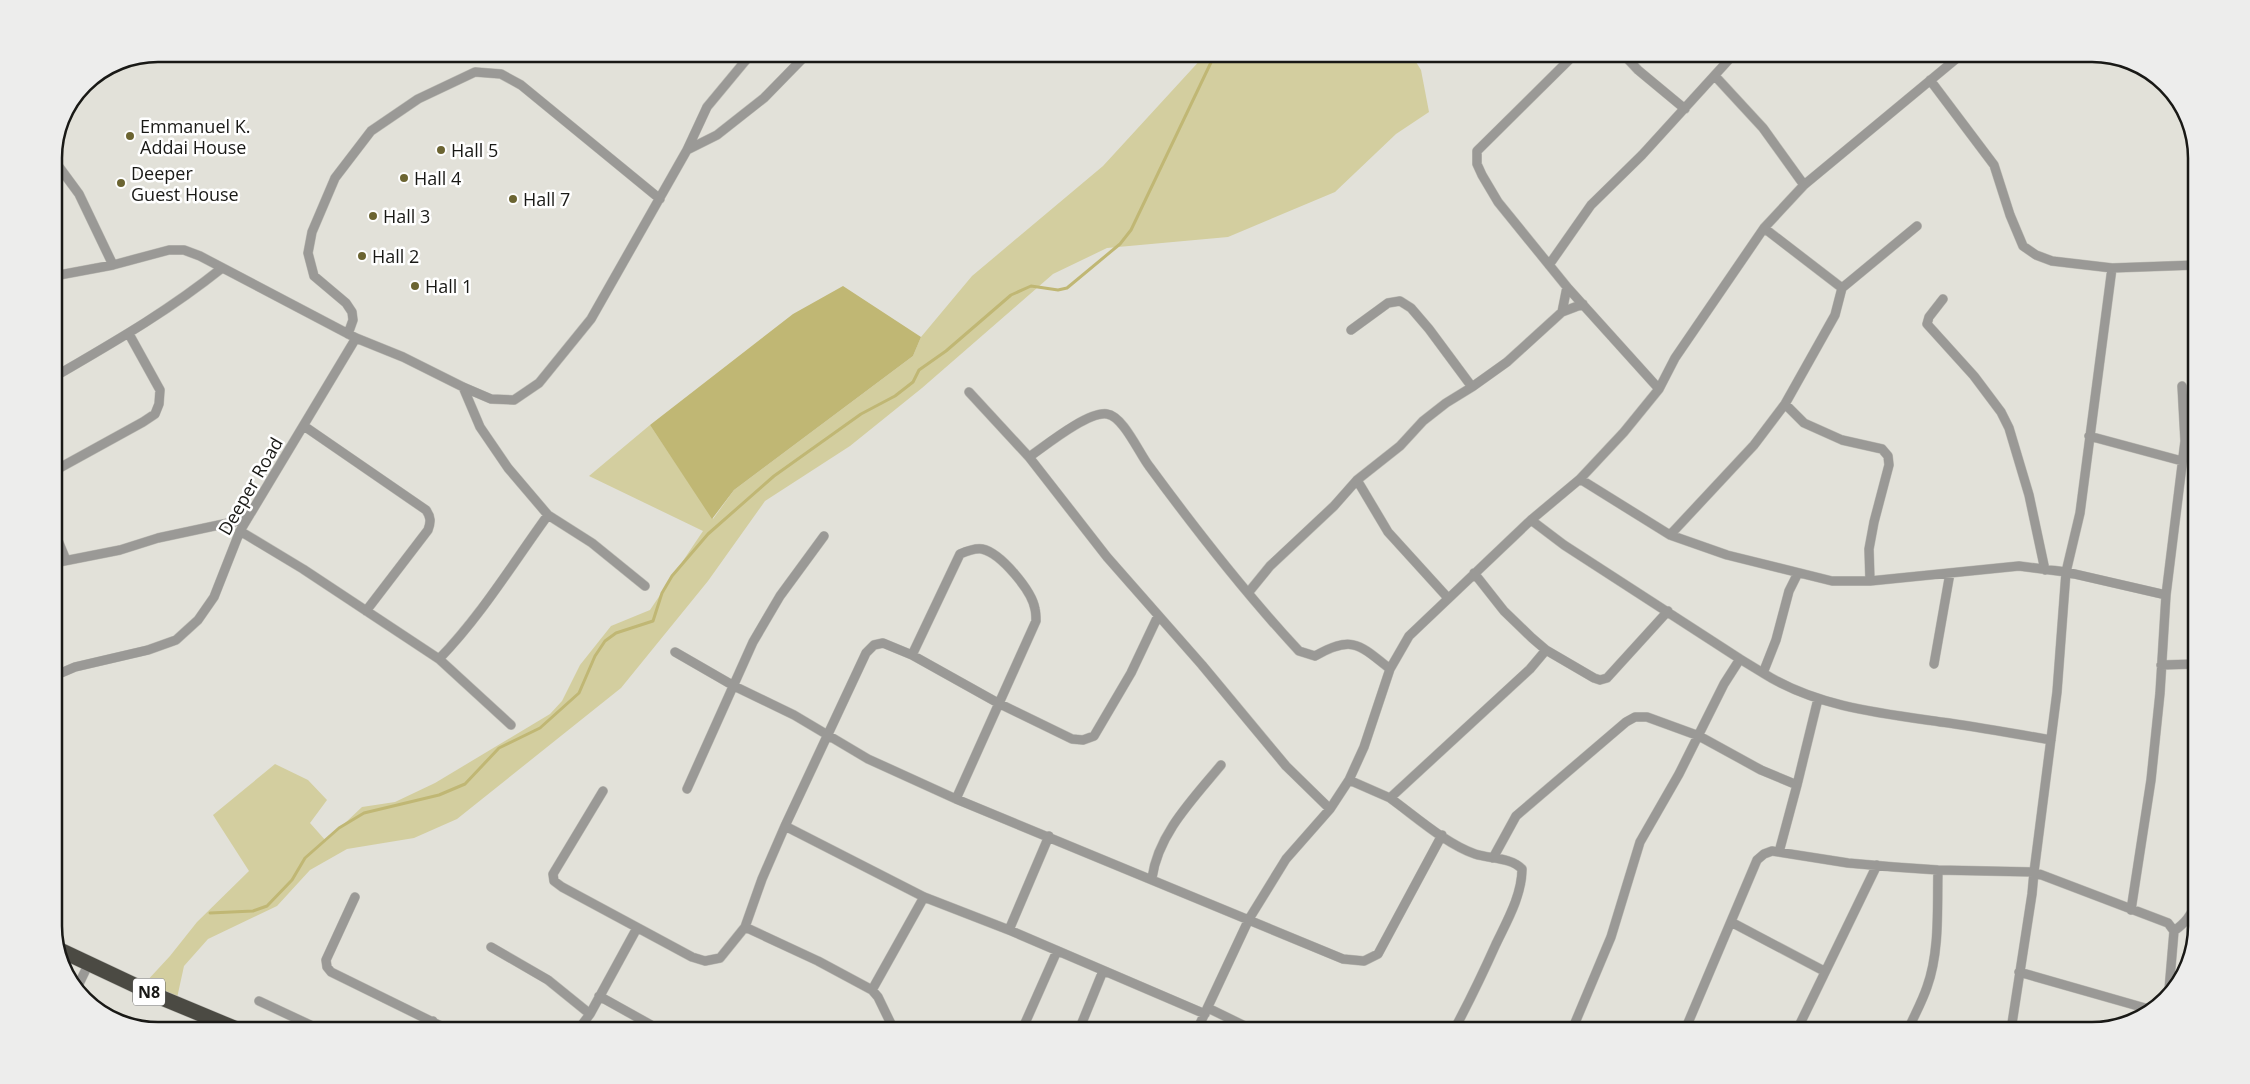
<svg xmlns="http://www.w3.org/2000/svg" width="2250" height="1084" viewBox="0 0 2250 1084" font-family="'Open Sans',sans-serif">
	<style>
		.green { fill: #d3ce9f }
		.water { fill: #c0b774 }
		.lines { fill: none; stroke-linecap: round; stroke-linejoin: round }
		.stream { stroke: #c0b774; stroke-width: 3 }
		.street-casing { stroke: #bebdb6; stroke-width: 10 }
		.highway-casing { stroke: #bebdb6; stroke-width: 16 }
		.street { stroke: #9a9996; stroke-width: 9 }
		.highway { stroke: #4b4a43; stroke-width: 15 }
		.poi-dot { fill: #6b6431; stroke: #fff; stroke-width: 2 }
		.labels { text-anchor: middle; dominant-baseline: central; stroke-width: 5; stroke-linejoin: round; paint-order: stroke }
		.shield { fill: #fff; stroke: #5e5e5c; stroke-width: 1 }
		.shield-label { font-size: 16px; font-weight: bold; fill: #191916 }
		.poi-label { font-size: 18px; fill: #191916; stroke: #fff; text-anchor: start }
		.street-label { font-size: 18px; fill: #191916; stroke: #fff }
		.rim { fill: none; stroke: #191916; stroke-width: 2.5 }
	</style>
	<rect width="100%" height="100%" fill="#e2e1d9"/>
	<path class="green" d="M 1200,54 L 1411,54 L 1421,70 L 1429,112 L 1396,134 L 1335,192 L 1228,237 L 1107,248 L 1053,274 L 922,388 L 850,446 L 765,501 L 708,581 L 621,688 L 457,819 L 414,838 L 347,849 L 310,870 L 277,906 L 208,939 L 184,966 L 177,998 L 145,983 L 170,956 L 197,922 L 249,871 L 213,815 L 275,764 L 308,780 L 327,800 L 310,823 L 326,841 L 362,807 L 395,802 L 435,783 L 550,714 L 562,701 L 580,665 L 611,626 L 650,610 L 703,531 L 589,476 L 650,425 L 713,519 L 734,490 L 913,356 L 921,337 L 972,276 L 1103,166 L 1203,57 Z"/>
	<path class="water" d="M 843,286 L 921,337 L 913,356 L 734,490 L 712,519 L 650,425 L 793,314 Z"/>
	<g class="lines">
		<path class="stream" d="M 210,913 L 253,911 L 267,906 L 292,880 L 305,858 L 339,828 L 364,813 L 439,795 L 465,784 L 499,748 L 540,728 L 579,693 L 595,656 L 605,641 L 616,633 L 653,621 L 662,593 L 672,576 L 708,534 L 774,476 L 861,414 L 895,396 L 913,382 L 919,370 L 946,351 L 1011,295 L 1031,286 L 1058,290 L 1067,288 L 1120,244 L 1131,230 L 1215,54"/>
		<g class="street-casing">
			<path id="street" d="M 1575,54 L 1477,151 L 1477,164 L 1482,175 L 1498,202 L 1567,287 L 1659,389
				M 1623,54 L 1638,70 L 1685,109
				M 1715,76 L 1763,128 L 1804,185
				M 1930,80 L 1994,165 L 2010,215 L 2023,246 L 2036,255 L 2052,261 L 2112,268 L 2196,265
				M 687,150 L 717,135 L 764,98 L 807,54
				M 54,160 L 79,194 L 113,265
				M 1764,228 L 1842,288
				M 1549,265 L 1591,205 L 1642,155 L 1734,54
				M 54,276 L 113,265 L 169,250 L 184,250 L 200,256 L 356,338 L 403,357 L 463,387 L 491,399 L 514,400 L 539,383 L 591,319 L 687,150 L 707,107 L 751,54
				M 1943,299 L 1929,317 L 1927,324 L 1974,376 L 2001,412 L 2009,428 L 2029,495 L 2045,570
				M 1562,312 L 1567,287
				M 1351,330 L 1388,303 L 1400,301 L 1411,308 L 1429,329 L 1472,387
				M 348,334 L 353,320 L 352,312 L 346,303 L 314,276 L 308,253 L 312,232 L 335,178 L 371,131 L 418,99 L 475,72 L 501,74 L 521,85 L 660,199
				M 54,377 C 114,342 167,312 222,268
				M 463,387 L 480,427 L 508,468 L 548,515 L 592,543 L 645,586
				M 969,392 L 1029,457 L 1107,557 L 1202,665 L 1286,766 L 1330,809
				M 1785,404 L 1804,423 L 1842,440 L 1882,449 L 1888,456 L 1889,465 L 1874,522 L 1869,549 L 1870,581
				M 304,426 L 426,510 C 431,517 431,522 428,530 L 366,611
				M 2089,436 L 2182,461
				M 1029,457 C 1045,446 1088,411 1107,414 C 1123,416 1139,453 1149,466 C 1196,530 1245,593 1299,651 L 1315,656 C 1352,635 1359,644 1390,669
				M 54,471 L 143,422 L 155,414 L 159,404 L 160,390 L 129,334
				M 1580,479 L 1670,535 L 1727,555 L 1832,581 L 1870,581 L 2019,566 L 2066,572 L 2166,595
				M 1357,480 L 1388,532 L 1448,598
				M 1531,520 L 1564,545 L 1740,659
				M 54,531 L 66,560
				M 240,531 L 303,569 L 439,659 L 511,725
				M 1670,535 L 1754,445 L 1785,404 L 1835,315 L 1842,288 L 1917,226
				M 54,563 L 120,550 L 158,538 L 247,519
				M 1474,573 L 1504,611 L 1532,638 L 1546,650 L 1594,678 L 1600,680 L 1607,678 L 1668,611
				M 1248,593 L 1270,566 L 1334,506 L 1357,480 L 1400,446 L 1423,421 L 1446,403 L 1472,387 L 1507,362 L 1562,312 L 1583,304
				M 675,652 L 734,686 L 794,715 L 868,759 L 956,799 L 1343,959 L 1364,961 L 1378,954 L 1442,835
				M 912,655 L 960,554 C 967,551 975,548 982,549 C 1001,553 1032,591 1035,609 C 1036,613 1036,617 1036,621 L 956,799
				M 439,659 C 481,616 513,563 548,515
				M 1934,664 L 1950,573
				M 2161,665 L 2196,664
				M 1763,673 C 1818,708 1886,714 1949,723 C 1983,728 2017,734 2051,740
				M 54,676 L 75,667 L 148,650 L 176,640 L 198,620 L 214,597 L 240,531 L 356,338
				M 1349,780 L 1390,798 L 1530,669 L 1546,650
				M 1797,785 L 1818,699
				M 687,789 L 753,642 L 780,596 L 824,536
				M 603,791 L 553,874 L 554,881 L 562,887 L 692,957 L 705,961 L 720,958 L 745,927 L 762,879 L 785,826 L 866,653 L 874,645 L 883,643 L 912,655 L 998,703 L 1072,739 L 1083,740 L 1094,736 L 1131,673 L 1158,616
				M 1390,798 C 1415,816 1446,844 1475,854 C 1490,859 1511,857 1522,869 C 1522,895 1507,921 1496,944 C 1483,973 1469,1002 1454,1030
				M 785,826 L 924,897 L 1009,930 L 1205,1014
				M 1493,858 L 1516,816 L 1626,722 L 1635,717 L 1647,717 L 1699,736 L 1761,770 L 1797,785 L 1779,852
				M 1152,878 C 1158,834 1193,799 1221,765
				M 355,897 L 326,960 L 327,967 L 331,972 L 449,1030
				M 2131,910 L 2151,780 L 2160,693 L 2166,595 L 2185,441 L 2182,386
				M 1731,922 L 1824,971
				M 745,927 L 818,961 L 872,990 L 878,997 L 894,1030
				M 1009,930 L 1049,836
				M 2174,931 C 2185,923 2191,916 2196,903
				M 491,947 L 548,980 L 590,1014
				M 2019,972 L 2152,1010
				M 76,990 L 89,963
				M 872,990 L 924,897
				M 599,996 L 660,1030
				M 259,1001 L 321,1030
				M 1208,1008 L 1253,1030
				M 1688,1024 L 1701,1030
				M 428,1030 L 433,1021
				M 578,1030 L 590,1014 L 637,928
				M 1022,1030 L 1057,951
				M 1079,1030 L 1103,971
				M 1197,1030 L 1249,919 L 1286,859 L 1330,809 L 1349,780 L 1364,747 L 1390,669 L 1409,636 L 1531,520 L 1580,479 L 1624,432 L 1659,389 L 1675,358 L 1764,228 L 1804,185 L 1962,54
				M 1572,1030 L 1611,937 L 1640,842 L 1679,774 L 1724,684 L 1740,659 L 1763,673 L 1776,640 L 1789,591 L 1798,573
				M 1685,1030 L 1757,860 L 1764,854 L 1772,851 L 1848,863 L 1894,867 L 1938,870 L 2034,872 L 2168,923 L 2174,931 L 2169,990
				M 1797,1030 L 1877,865
				M 1908,1030 C 1914,1016 1922,1002 1927,987 C 1940,951 1937,908 1938,870
				M 2011,1030 L 2032,894 L 2034,872 L 2057,692 L 2066,572 L 2080,513 L 2112,268"/>
		</g>
		<g class="highway-casing">
			<path id="highway" d="M 60,950 L 162,998 L 239,1030"/>
		</g>
		<use href="#street" class="street"/>
		<use href="#highway" class="highway"/>
	</g>
	<g class="poi-dot">
		<circle cx="130" cy="136" r="5"/>
		<circle cx="441" cy="150" r="5"/>
		<circle cx="404" cy="178" r="5"/>
		<circle cx="121" cy="183" r="5"/>
		<circle cx="513" cy="199" r="5"/>
		<circle cx="373" cy="216" r="5"/>
		<circle cx="362" cy="256" r="5"/>
		<circle cx="415" cy="286" r="5"/>
	</g>
	<g class="labels">
		<rect class="shield" x="133" y="978.5" width="32" height="27" rx="4"/>
		<g class="shield-label">
			<text x="149" y="992">N8</text>
		</g>
		<g class="poi-label">
			<text x="140" y="126">Emmanuel K.<tspan x="140" dy="21">Addai House</tspan></text>
			<text x="451" y="150">Hall 5</text>
			<text x="131" y="173">Deeper<tspan x="131" dy="21">Guest House</tspan></text>
			<text x="414" y="178">Hall 4</text>
			<text x="523" y="199">Hall 7</text>
			<text x="383" y="216">Hall 3</text>
			<text x="372" y="256">Hall 2</text>
			<text x="425" y="286">Hall 1</text>
		</g>
		<g class="street-label">
			<text transform="translate(250 486) rotate(-60)">Deeper Road</text>
		</g>
	</g>
	<path d="M0 0H2250V1084H0ZM158 62H2092A96 96 0 0 1 2188 158V926A96 96 0 0 1 2092 1022H158A96 96 0 0 1 62 926V158A96 96 0 0 1 158 62Z" fill="#ededec" fill-rule="evenodd"/>
	<path class="rim" d="M158 62H2092A96 96 0 0 1 2188 158V926A96 96 0 0 1 2092 1022H158A96 96 0 0 1 62 926V158A96 96 0 0 1 158 62Z"/>
</svg>
